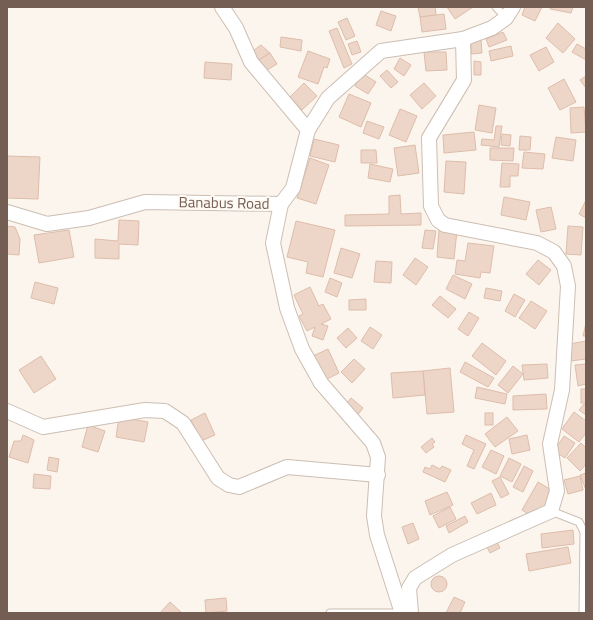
<svg xmlns="http://www.w3.org/2000/svg" width="593" height="620" viewBox="0 0 593 620" font-family="'Titillium Web',sans-serif">
	<style>
		.building { fill: #edd6c8; stroke: #debdaa }
		.lines { fill: none; stroke-linecap: round; stroke-linejoin: round }
		.lane-casing { stroke: #ccbeb3; stroke-width: 9 }
		.street-casing { stroke: #ccbeb3; stroke-width: 16 }
		.lane { stroke: #fff; stroke-width: 7 }
		.street { stroke: #fff; stroke-width: 14 }
		.labels { text-anchor: middle; stroke-width: 4; stroke-linejoin: round; paint-order: stroke }
		.street-label { font-size: 15px; fill: #745d52; stroke: #fef9f3 }
	</style>
	<rect width="100%" height="100%" fill="#fbf5ed"/>
	<g class="building">
		<polygon points="418,7 435,7 436,15 420,17"/>
		<polygon points="447,7 473,7 455,19"/>
		<polygon points="525,7 542,7 535,21 522,15"/>
		<polygon points="551,7 573,7 571,13 550,9"/>
		<polygon points="381,11 396,16 391,31 376,25"/>
		<polygon points="444,14 446,29 422,32 420,17"/>
		<polygon points="347,18 355,36 346,40 338,22"/>
		<polygon points="558,23 575,39 563,53 546,38"/>
		<polygon points="337,28 352,64 344,68 329,31"/>
		<polygon points="503,32 507,40 489,47 486,39"/>
		<polygon points="281,37 302,40 301,51 280,47"/>
		<polygon points="481,40 482,53 471,54 471,41"/>
		<polygon points="357,41 361,52 352,55 348,44"/>
		<polygon points="577,44 586,49 586,60 572,52"/>
		<polygon points="261,45 270,53 257,61 250,53"/>
		<polygon points="511,46 513,56 491,61 489,51"/>
		<polygon points="546,47 554,62 539,71 530,55"/>
		<polygon points="308,51 330,59 327,68 324,67 318,84 298,77"/>
		<polygon points="424,52 446,52 447,70 426,71"/>
		<polygon points="270,53 277,64 264,72 257,61"/>
		<polygon points="400,58 411,65 404,76 394,69"/>
		<polygon points="474,61 481,62 481,75 474,75"/>
		<polygon points="205,62 232,64 231,80 204,78"/>
		<polygon points="387,70 398,82 391,88 380,76"/>
		<polygon points="362,73 376,82 368,94 355,86"/>
		<polygon points="586,76 586,88 580,80"/>
		<polygon points="564,79 576,102 560,110 548,88"/>
		<polygon points="304,83 317,96 302,110 290,97"/>
		<polygon points="424,83 436,96 422,109 410,95"/>
		<polygon points="349,94 371,103 361,127 339,117"/>
		<polygon points="479,105 496,108 492,133 475,130"/>
		<polygon points="584,107 586,132 571,133 570,108"/>
		<polygon points="400,109 417,116 406,142 389,135"/>
		<polygon points="367,121 384,127 379,139 363,133"/>
		<polygon points="496,126 502,126 499,147 481,145 482,139 494,140"/>
		<polygon points="474,132 476,150 444,153 443,135"/>
		<polygon points="502,134 511,135 510,146 501,145"/>
		<polygon points="520,136 531,137 530,150 519,150"/>
		<polygon points="556,137 576,140 573,161 552,158"/>
		<polygon points="314,139 339,145 335,162 310,156"/>
		<polygon points="415,145 419,173 398,176 394,148"/>
		<polygon points="490,148 514,148 513,161 490,160"/>
		<polygon points="361,150 376,150 377,163 361,163"/>
		<polygon points="524,152 545,154 543,169 522,168"/>
		<polygon points="7,156 40,157 38,199 7,198"/>
		<polygon points="310,158 329,165 316,204 297,198"/>
		<polygon points="446,161 466,162 464,194 444,192"/>
		<polygon points="502,163 519,164 518,176 510,176 510,187 500,187"/>
		<polygon points="370,164 393,169 390,182 368,178"/>
		<polygon points="400,195 401,214 421,213 421,225 345,226 345,215 389,214 389,196"/>
		<polygon points="504,197 530,202 526,220 501,215"/>
		<polygon points="586,200 586,218 579,214"/>
		<polygon points="551,207 556,229 541,232 536,210"/>
		<polygon points="119,220 139,221 138,245 119,244 119,259 95,258 95,239 118,241"/>
		<polygon points="296,221 335,230 323,277 306,273 308,262 287,257"/>
		<polygon points="7,226 15,227 20,239 19,255 7,254"/>
		<polygon points="568,226 583,227 581,255 566,254"/>
		<polygon points="439,229 457,231 454,259 437,257"/>
		<polygon points="69,230 74,257 39,263 34,235"/>
		<polygon points="425,230 436,231 433,249 422,248"/>
		<polygon points="468,243 494,246 490,273 481,272 480,278 455,274 457,260 465,261"/>
		<polygon points="341,248 360,254 352,278 334,273"/>
		<polygon points="415,258 428,267 416,285 403,275"/>
		<polygon points="538,260 551,270 539,285 526,274"/>
		<polygon points="376,261 392,262 391,283 374,282"/>
		<polygon points="453,275 472,284 465,299 446,289"/>
		<polygon points="330,278 342,283 337,297 325,292"/>
		<polygon points="35,282 58,288 54,304 31,298"/>
		<polygon points="310,287 319,306 323,304 331,319 321,324 328,326 323,340 312,336 315,327 307,331 299,316 303,314 294,295"/>
		<polygon points="486,288 502,291 500,301 484,298"/>
		<polygon points="514,294 525,300 515,317 505,311"/>
		<polygon points="440,296 456,309 448,318 432,305"/>
		<polygon points="366,299 366,310 349,310 349,300"/>
		<polygon points="531,301 547,311 535,329 519,318"/>
		<polygon points="469,312 479,318 468,336 458,329"/>
		<polygon points="586,323 586,336 583,336"/>
		<polygon points="370,327 382,335 373,349 361,341"/>
		<polygon points="348,328 357,338 346,348 337,338"/>
		<polygon points="586,341 586,359 571,361 569,344"/>
		<polygon points="482,343 506,361 496,375 472,356"/>
		<polygon points="328,349 339,373 325,380 313,356"/>
		<polygon points="41,356 56,379 34,393 19,370"/>
		<polygon points="354,359 365,369 352,383 341,372"/>
		<polygon points="465,362 494,378 488,387 460,372"/>
		<polygon points="547,364 548,378 524,380 522,365"/>
		<polygon points="586,364 586,384 578,386 575,365"/>
		<polygon points="513,366 523,374 508,393 498,385"/>
		<polygon points="450,368 454,412 427,414 423,371"/>
		<polygon points="423,371 425,395 393,398 391,373"/>
		<polygon points="477,387 507,394 505,404 475,398"/>
		<rect x="581" y="389" width="5" height="14"/>
		<polygon points="546,394 547,409 513,410 513,396"/>
		<polygon points="351,398 363,408 356,417 344,407"/>
		<polygon points="584,404 586,405 586,415 579,410"/>
		<polygon points="574,412 586,421 586,433 579,442 562,429"/>
		<polygon points="205,413 215,435 201,441 191,420"/>
		<rect x="485" y="413" width="8" height="12"/>
		<polygon points="119,417 148,422 144,442 116,437"/>
		<polygon points="507,417 518,431 495,447 485,434"/>
		<polygon points="88,425 105,431 98,452 82,447"/>
		<polygon points="23,435 34,440 28,463 9,457 14,441 21,441"/>
		<polygon points="466,435 486,444 474,469 467,466 474,450 462,444"/>
		<polygon points="527,435 530,450 512,454 509,439"/>
		<polygon points="564,436 575,443 565,458 554,451"/>
		<polygon points="432,438 435,442 432,444 434,447 426,453 421,447"/>
		<polygon points="581,443 586,448 586,464 580,471 567,458"/>
		<polygon points="491,450 504,456 496,474 482,467"/>
		<polygon points="49,457 59,459 57,472 47,470"/>
		<polygon points="509,458 521,464 512,482 500,476"/>
		<polygon points="432,465 440,469 442,466 451,470 445,482 423,472 425,467 430,469"/>
		<polygon points="524,466 533,471 523,492 513,487"/>
		<polygon points="586,473 586,490 580,475"/>
		<polygon points="34,474 51,476 50,489 33,488"/>
		<polygon points="580,476 583,490 568,494 564,480"/>
		<polygon points="500,477 509,494 501,498 492,481"/>
		<polygon points="538,482 553,491 545,509 530,515 522,510"/>
		<polygon points="447,492 453,505 430,515 425,501"/>
		<polygon points="491,493 496,505 477,514 471,503"/>
		<polygon points="450,507 456,519 439,528 433,516"/>
		<polygon points="465,516 468,522 449,533 446,526"/>
		<polygon points="413,523 419,539 408,544 402,527"/>
		<polygon points="573,530 574,544 542,548 541,534"/>
		<polygon points="497,542 500,548 490,553 487,547"/>
		<polygon points="568,547 571,563 529,571 526,554"/>
		<circle cx="439" cy="584" r="8"/>
		<polygon points="454,597 465,602 460,613 446,613"/>
		<polygon points="226,598 227,611 206,613 205,600"/>
		<polygon points="170,602 182,613 160,613"/>
	</g>
	<g class="lines">
		<defs>
			<g id="lane">
				<polyline points="496,7 506,18"/>
				<polyline points="551,511 579,522 584,532 583,613"/>
				<polyline points="330,613 402,613"/>
			</g>
			<g id="street">
				<polyline points="222,7 236,28 251,62 308,130"/>
				<polyline points="281,204 273,243 287,308 302,349 321,383 373,443 378,457 374,516 377,535 402,613"/>
				<polyline points="7,212 47,224 89,218 145,202 281,204 293,188 308,130 328,98 381,51 463,39 492,28 506,18 513,7"/>
				<polyline points="7,411 43,427 145,410 165,411 183,423 218,478 229,485 239,487 287,467 378,475"/>
				<polyline points="411,613 409,588 415,578 452,555 551,511 557,491 550,444 562,390 568,286 564,266 554,252 537,243 445,225 438,220 431,206 429,138 464,80 463,39"/>
			</g>
		</defs>
		<use href="#lane" class="lane-casing"/>
		<use href="#street" class="street-casing"/>
		<use href="#lane" class="lane"/>
		<use href="#street" class="street"/>
	</g>
	<g class="labels">
		<g class="street-label">
			<text transform="translate(224 203) rotate(1)" y="5">Banabus Road</text>
		</g>
	</g>
	<rect width="593" height="620" fill="none" stroke="#745d52" stroke-width="16"/>
</svg>
